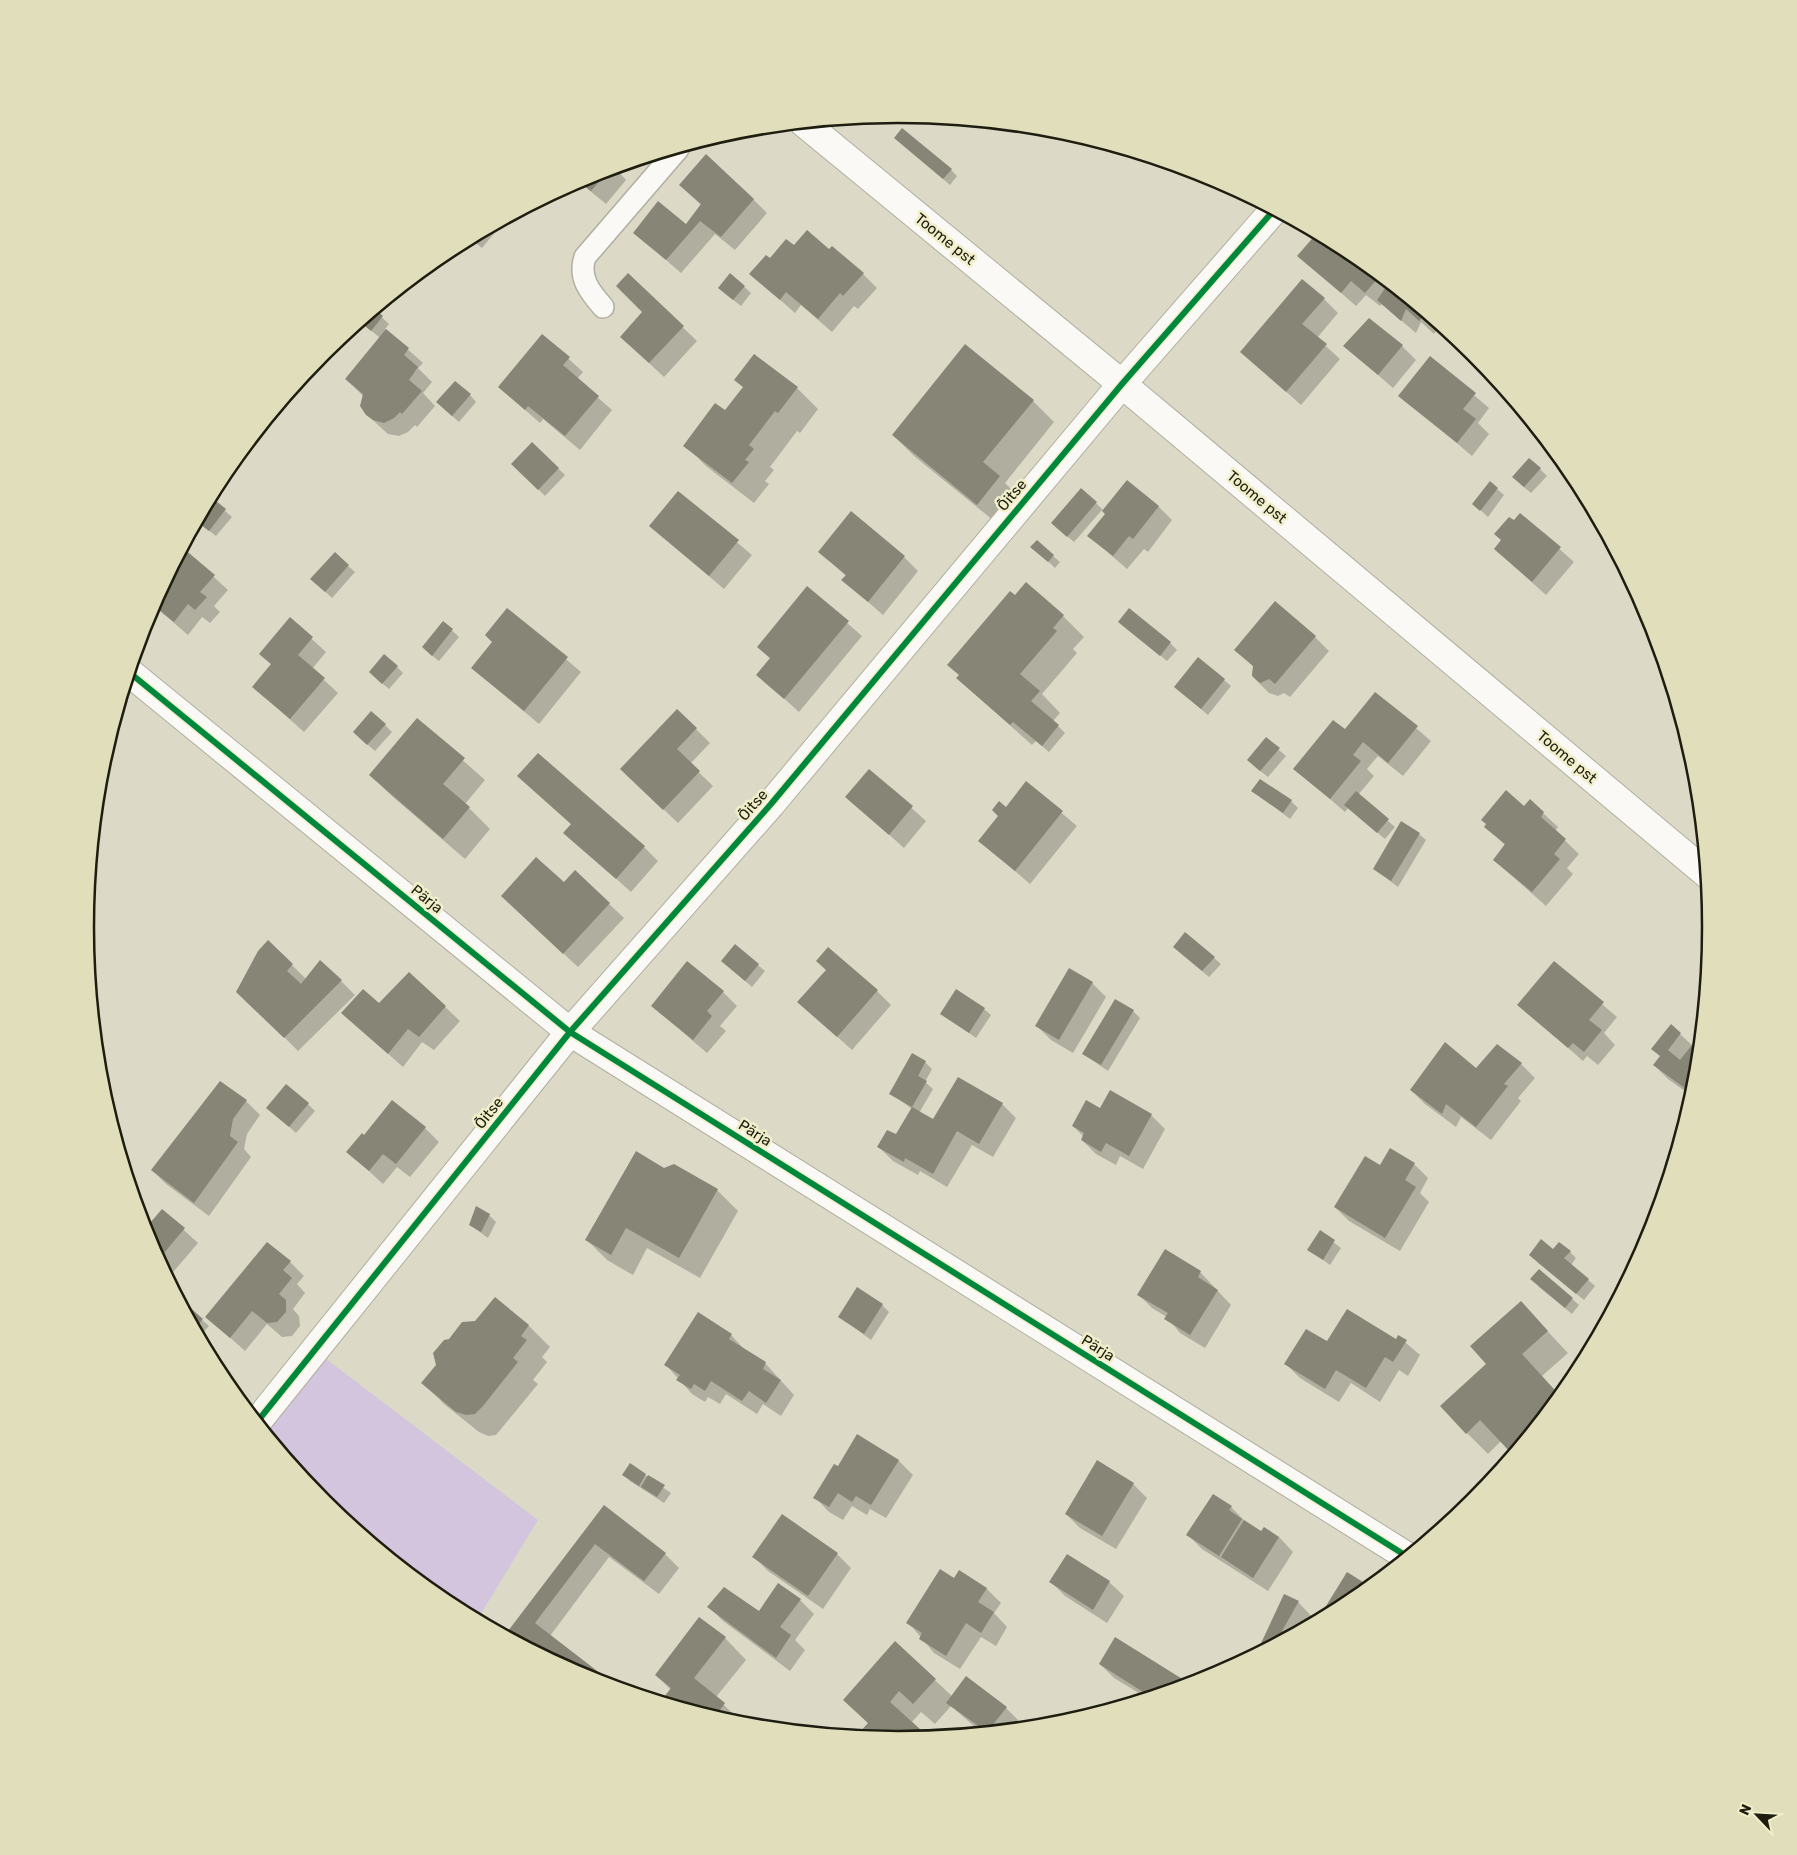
<svg xmlns="http://www.w3.org/2000/svg" width="1797" height="1855" viewBox="0 0 1797 1855" font-family="Rubik,sans-serif">
	<style>
		.green { fill: #d3c5de }
		.shadow { fill: #0003 }
		.building { fill: #878576 }
		.lines { fill: none; stroke-linecap: round; stroke-linejoin: round }
		.service-casing { stroke: #b0afa0; stroke-width: 24 }
		.minor-casing { stroke: #b0afa0; stroke-width: 30 }
		.service { stroke: #faf9f6; stroke-width: 21 }
		.minor { stroke: #faf9f6; stroke-width: 28 }
		.cycleway-casing { stroke: #f1efca; stroke-width: 9 }
		.cycleway { stroke: #00873e; stroke-width: 6 }
		.labels { text-anchor: middle; stroke-width: 5; stroke-linejoin: round; paint-order: stroke }
		.street-label { font-size: 15px; fill: #1e1d0f; stroke: #f1efca }
		.rim { fill: none; stroke: #1e1d0f; stroke-width: 2.5 }
	</style>
	<rect width="100%" height="100%" fill="#dcdac6"/>
	<polygon class="green" points="321,1355 538,1520 477,1620 446,1604 323,1503 264,1430"/>
	<g class="shadow">
		<polygon points="903,145 951,170 957,176 950,185"/>
		<polygon points="619,166 616,169 626,180 606,204 578,181"/>
		<polygon points="680,185 753,199 767,213 735,250 715,234 681,273 635,233 686,225 701,205"/>
		<polygon points="506,219 482,248 471,239 472,237"/>
		<polygon points="794,247 829,251 863,274 877,288 858,309 854,306 832,332 801,305 795,313 751,274 770,260"/>
		<polygon points="1351,251 1396,288 1392,292 1397,294 1399,291 1441,325 1434,334 1421,322 1416,333 1382,304 1380,306 1366,295 1356,306 1299,256"/>
		<polygon points="628,275 697,341 664,377 636,351 644,312"/>
		<polygon points="731,275 751,293 741,306 727,295"/>
		<polygon points="1324,299 1338,313 1317,338 1340,359 1301,405 1242,352"/>
		<polygon points="374,310 389,324 385,329 423,363 418,368 432,382 423,393 435,406 417,427 415,425 408,432 399,436 388,434 366,414 363,396 346,379 380,338 361,322"/>
		<polygon points="542,335 583,372 577,379 612,410 580,450 543,419 540,423 499,387"/>
		<polygon points="1345,346 1402,346 1416,360 1393,388"/>
		<polygon points="1430,358 1489,408 1478,423 1489,434 1472,456 1400,395"/>
		<polygon points="736,380 797,388 818,409 800,433 797,431 770,467 774,470 765,481 769,484 754,503 706,466 685,445 725,412 744,388"/>
		<polygon points="470,395 476,402 459,422 444,409"/>
		<polygon points="1033,401 1054,422 1005,483 1020,498 999,525 914,456 893,435"/>
		<polygon points="532,444 565,475 545,496 513,464"/>
		<polygon points="1540,469 1547,476 1531,493 1520,484"/>
		<polygon points="1490,483 1504,495 1488,517 1474,504"/>
		<polygon points="678,493 752,555 724,589 650,526"/>
		<polygon points="210,498 232,517 216,536 198,522"/>
		<polygon points="1096,503 1104,511 1158,506 1172,520 1148,552 1144,549 1127,569 1089,536 1106,514 1102,510 1074,542 1059,529"/>
		<polygon points="1520,514 1574,562 1546,595 1495,549"/>
		<polygon points="183,549 228,590 214,606 220,612 210,623 202,617 188,635 153,605"/>
		<polygon points="820,552 904,557 918,571 883,615 843,580 846,576"/>
		<polygon points="1039,553 1053,556 1060,562 1055,568"/>
		<polygon points="348,566 355,572 332,598 319,586"/>
		<polygon points="807,588 862,636 799,712 758,675 771,659 759,647"/>
		<polygon points="1015,596 1063,616 1084,637 1073,649 1077,653 1042,694 1060,713 1053,721 1065,733 1049,752 1036,741 1032,745 957,678"/>
		<polygon points="507,609 581,672 539,724 472,668 494,642"/>
		<polygon points="290,619 326,652 312,669 338,693 304,732 254,687 272,665 260,654"/>
		<polygon points="444,623 459,637 439,661 430,654"/>
		<polygon points="1127,628 1170,643 1177,650 1167,661"/>
		<polygon points="1315,637 1329,651 1290,697 1284,693 1278,696 1269,693 1254,678 1252,673 1254,667 1236,650"/>
		<polygon points="397,667 403,673 389,689 377,679"/>
		<polygon points="1224,680 1231,686 1208,715 1182,693"/>
		<polygon points="1375,693 1431,741 1403,776 1378,756 1367,769 1374,776 1358,795 1395,827 1385,839 1348,808 1345,812 1295,769 1345,730"/>
		<polygon points="417,720 485,780 465,804 490,829 465,859 392,796 370,775"/>
		<polygon points="385,725 392,732 375,751 361,739"/>
		<polygon points="696,729 710,743 690,764 713,786 678,823 636,783"/>
		<polygon points="1266,739 1286,756 1268,777 1255,767"/>
		<polygon points="869,770 926,821 904,848 847,797"/>
		<polygon points="518,776 644,847 658,861 631,892 565,833 572,825"/>
		<polygon points="1026,783 1077,826 1030,884 980,841"/>
		<polygon points="1253,791 1291,801 1298,808 1290,819"/>
		<polygon points="1530,801 1558,827 1555,831 1579,854 1567,868 1573,874 1546,906 1494,860 1506,846 1486,827 1524,807"/>
		<polygon points="1419,834 1426,840 1398,887 1374,869"/>
		<polygon points="575,872 624,918 578,967 517,910 564,884"/>
		<polygon points="1182,954 1214,958 1221,964 1209,977"/>
		<polygon points="722,961 758,965 765,971 752,987"/>
		<polygon points="1554,963 1617,1017 1604,1033 1615,1045 1598,1065 1587,1056 1583,1061 1519,1005"/>
		<polygon points="292,965 306,979 341,981 355,995 298,1051 238,991"/>
		<polygon points="409,973 460,1021 434,1050 422,1042 403,1067 342,1013 379,1005"/>
		<polygon points="1092,983 1106,997 1073,1053 1051,1040 1037,1026"/>
		<polygon points="877,991 891,1005 852,1050 799,1002"/>
		<polygon points="723,992 737,1006 720,1026 726,1031 707,1053 652,1006"/>
		<polygon points="984,1009 991,1015 976,1038 941,1013"/>
		<polygon points="1133,1011 1140,1018 1108,1071 1083,1054"/>
		<polygon points="1671,1026 1693,1046 1696,1042 1700,1046 1693,1097 1668,1079 1654,1065 1661,1057"/>
		<polygon points="925,1062 932,1069 925,1082 933,1089 919,1113 934,1121 1002,1104 1016,1118 993,1157 972,1145 947,1187 920,1171 918,1175 893,1161 879,1147 896,1136 912,1109 890,1093"/>
		<polygon points="1521,1064 1535,1078 1518,1098 1521,1101 1491,1140 1461,1117 1456,1127 1425,1104 1411,1090 1476,1069"/>
		<polygon points="246,1101 260,1115 247,1134 244,1149 251,1157 209,1216 166,1184 152,1170"/>
		<polygon points="308,1104 315,1111 296,1133 273,1112"/>
		<polygon points="1100,1110 1151,1115 1165,1129 1143,1169 1120,1156 1116,1165 1096,1154 1082,1140 1084,1137 1073,1126"/>
		<polygon points="425,1128 439,1142 410,1177 397,1167 383,1184 348,1152 364,1137"/>
		<polygon points="1414,1164 1428,1178 1420,1193 1429,1202 1400,1251 1349,1221 1335,1207 1380,1167"/>
		<polygon points="664,1169 717,1190 738,1211 700,1278 647,1248 633,1275 607,1260 586,1239"/>
		<polygon points="163,1211 198,1243 168,1278 145,1232"/>
		<polygon points="489,1215 496,1222 488,1238 470,1225"/>
		<polygon points="1320,1232 1341,1248 1330,1265 1309,1250"/>
		<polygon points="1165,1251 1200,1272 1231,1305 1205,1348 1180,1333 1167,1317 1152,1308 1138,1294"/>
		<polygon points="1553,1251 1570,1252 1576,1258 1571,1265 1595,1286 1584,1300 1537,1262"/>
		<polygon points="290,1262 304,1276 297,1284 305,1293 293,1309 299,1316 300,1326 292,1336 282,1337 267,1324 245,1351 207,1317"/>
		<polygon points="1539,1270 1579,1305 1572,1314 1538,1286"/>
		<polygon points="495,1299 529,1326 550,1347 542,1357 547,1362 533,1380 538,1384 496,1435 488,1436 479,1432 444,1404 423,1383 437,1365 450,1340 475,1322"/>
		<polygon points="180,1301 209,1326 200,1336 198,1335"/>
		<polygon points="1521,1303 1568,1353 1542,1376 1561,1397 1513,1454 1501,1441 1488,1454 1467,1433 1488,1364"/>
		<polygon points="882,1305 889,1312 871,1340 840,1317"/>
		<polygon points="731,1335 745,1350 765,1363 794,1395 781,1416 763,1404 757,1414 726,1394 720,1404 708,1397 705,1402 692,1394 666,1365"/>
		<polygon points="1399,1337 1420,1355 1408,1376 1399,1370 1380,1402 1351,1383 1339,1402 1300,1378 1286,1364 1327,1343 1396,1341"/>
		<polygon points="857,1436 899,1461 913,1475 886,1518 870,1509 867,1515 852,1506 843,1520 829,1512 815,1497 838,1468"/>
		<polygon points="624,1475 645,1475 671,1493 664,1503 630,1481"/>
		<polygon points="1133,1484 1147,1498 1116,1549 1080,1528 1066,1514"/>
		<polygon points="604,1507 665,1554 679,1568 659,1594 609,1557 550,1636 613,1687 587,1679 506,1636"/>
		<polygon points="1231,1507 1245,1521 1262,1533 1264,1528 1279,1537 1293,1552 1268,1591 1202,1549 1188,1535"/>
		<polygon points="837,1554 851,1568 823,1609 768,1571 754,1557"/>
		<polygon points="1067,1556 1109,1582 1124,1596 1107,1623 1065,1596 1051,1582"/>
		<polygon points="959,1572 987,1589 1001,1603 994,1613 1007,1627 996,1646 981,1637 960,1669 934,1653 908,1622 954,1580"/>
		<polygon points="1285,1596 1298,1602 1317,1622 1258,1653"/>
		<polygon points="800,1600 814,1614 795,1640 805,1650 790,1671 723,1621 709,1607 759,1613"/>
		<polygon points="725,1638 746,1660 716,1697 745,1726 662,1702 671,1690 656,1675"/>
		<polygon points="895,1643 952,1696 1006,1708 1020,1722 1014,1730 982,1733 951,1706 935,1724 921,1712 911,1723 929,1738 898,1741 862,1737 859,1735 869,1724 845,1700"/>
		<polygon points="1100,1664 1190,1685 1147,1698 1114,1678"/>
	</g>
	<g class="building">
		<polygon points="902,128 952,169 943,179 894,138"/>
		<polygon points="706,154 754,199 721,237 700,221 666,260 633,233 658,201 686,224 701,204 679,185"/>
		<polygon points="610,169 591,191 578,181 587,176"/>
		<polygon points="807,230 829,249 832,246 864,273 843,296 840,293 818,319 786,292 780,300 749,274 766,255 770,258 786,239 794,245"/>
		<polygon points="1317,233 1351,251 1380,276 1365,293 1351,281 1341,293 1297,256"/>
		<polygon points="628,273 684,326 649,363 620,337 642,312 616,286"/>
		<polygon points="730,273 745,286 733,300 718,288"/>
		<polygon points="1302,279 1325,298 1302,324 1327,344 1286,392 1240,352"/>
		<polygon points="1386,287 1396,292 1398,290 1426,313 1419,321 1406,309 1401,321 1377,300"/>
		<polygon points="375,309 383,316 371,331 360,322"/>
		<polygon points="1369,318 1403,345 1378,375 1343,346"/>
		<polygon points="386,329 409,348 404,355 418,367 409,380 422,391 402,414 400,412 394,418 384,423 373,420 366,415 360,406 363,394 345,379"/>
		<polygon points="542,334 570,357 563,365 599,396 565,436 528,406 525,410 498,387"/>
		<polygon points="965,344 1034,400 983,462 1000,476 977,505 892,435"/>
		<polygon points="754,354 798,387 778,413 775,411 749,445 754,449 745,460 749,462 732,483 683,446 715,403 725,410 743,387 734,380"/>
		<polygon points="1430,356 1476,393 1463,409 1476,419 1457,443 1398,396"/>
		<polygon points="455,381 471,394 452,416 436,402"/>
		<polygon points="532,442 559,468 538,490 511,464"/>
		<polygon points="1529,458 1541,468 1524,487 1512,477"/>
		<polygon points="1127,480 1159,506 1133,539 1129,536 1113,556 1087,536 1105,514 1102,511"/>
		<polygon points="1490,481 1498,488 1480,511 1472,504"/>
		<polygon points="1081,488 1097,502 1067,537 1051,523"/>
		<polygon points="678,491 739,540 709,576 649,526"/>
		<polygon points="211,497 226,509 209,531 197,522"/>
		<polygon points="851,511 905,556 868,602 841,580 846,575 818,552"/>
		<polygon points="1520,513 1561,547 1532,582 1494,549 1501,540 1494,534 1509,517 1514,520"/>
		<polygon points="1037,540 1054,555 1048,562 1030,547"/>
		<polygon points="183,548 215,575 200,592 207,597 195,610 188,604 174,622 153,605"/>
		<polygon points="335,552 349,565 325,592 310,579"/>
		<polygon points="1026,582 1064,615 1053,628 1057,631 1020,674 1040,691 1031,701 1059,725 1042,746 1013,722 1010,725 956,678 959,675 947,665 1010,591 1015,595"/>
		<polygon points="807,586 849,621 784,699 756,675 770,658 757,647"/>
		<polygon points="1275,601 1316,636 1275,684 1269,679 1260,683 1252,676 1253,666 1234,650"/>
		<polygon points="507,608 568,657 524,711 471,668 492,642 485,635"/>
		<polygon points="1129,608 1171,642 1160,656 1118,622"/>
		<polygon points="290,617 313,637 298,655 325,678 290,719 252,687 271,664 259,654"/>
		<polygon points="443,621 453,629 432,656 422,647"/>
		<polygon points="384,654 398,666 382,684 369,672"/>
		<polygon points="1198,657 1225,679 1201,709 1174,687"/>
		<polygon points="1375,692 1418,726 1388,763 1363,742 1353,755 1361,761 1330,799 1293,769 1333,720 1345,729"/>
		<polygon points="677,709 697,728 677,749 700,771 663,810 620,769"/>
		<polygon points="371,711 386,724 367,745 353,732"/>
		<polygon points="417,718 465,758 443,784 470,807 443,839 369,775"/>
		<polygon points="1266,737 1280,748 1260,771 1247,760"/>
		<polygon points="538,753 645,846 616,879 563,833 571,824 517,776"/>
		<polygon points="869,769 913,806 889,835 845,797"/>
		<polygon points="1260,779 1292,800 1283,813 1251,791"/>
		<polygon points="1026,781 1063,811 1015,871 978,841 998,816 992,810 999,801 1006,807"/>
		<polygon points="1506,790 1524,806 1530,799 1544,812 1541,817 1566,839 1554,854 1560,859 1532,892 1493,860 1505,844 1484,827 1486,824 1481,820"/>
		<polygon points="1356,791 1389,819 1377,833 1344,805"/>
		<polygon points="1401,821 1420,833 1391,881 1373,869"/>
		<polygon points="536,857 564,882 575,870 610,903 563,954 501,896"/>
		<polygon points="1185,932 1215,957 1202,971 1173,947"/>
		<polygon points="268,940 293,964 287,971 301,984 320,960 342,980 284,1038 236,992 258,951"/>
		<polygon points="735,944 759,964 745,981 721,961"/>
		<polygon points="828,947 878,990 837,1037 797,1002 826,970 816,961"/>
		<polygon points="687,961 724,991 707,1011 712,1016 693,1040 651,1006"/>
		<polygon points="1554,961 1604,1002 1589,1020 1602,1030 1584,1052 1573,1043 1568,1048 1517,1005"/>
		<polygon points="1069,968 1093,982 1059,1040 1035,1026"/>
		<polygon points="409,972 446,1006 419,1037 408,1029 388,1054 341,1013 363,989 379,1003"/>
		<polygon points="956,989 985,1008 969,1033 940,1014"/>
		<polygon points="1115,999 1134,1010 1101,1065 1082,1054"/>
		<polygon points="1671,1024 1681,1033 1668,1050 1680,1060 1696,1040 1700,1044 1697,1075 1686,1089 1653,1065 1660,1056 1651,1049"/>
		<polygon points="1445,1042 1476,1068 1497,1044 1522,1063 1504,1084 1508,1086 1476,1127 1446,1104 1442,1114 1410,1090"/>
		<polygon points="912,1053 926,1061 918,1076 927,1081 912,1107 889,1094"/>
		<polygon points="958,1077 1003,1103 979,1144 957,1131 933,1174 905,1158 904,1162 877,1147 887,1130 896,1134 912,1107 933,1119"/>
		<polygon points="220,1081 247,1100 233,1119 230,1136 238,1142 194,1203 151,1170"/>
		<polygon points="286,1084 309,1103 289,1127 266,1108"/>
		<polygon points="1110,1090 1152,1114 1129,1156 1106,1143 1101,1152 1081,1140 1084,1133 1072,1126 1086,1100 1100,1108"/>
		<polygon points="392,1100 426,1127 396,1164 383,1154 369,1171 346,1152 362,1133 364,1135"/>
		<polygon points="1390,1148 1415,1163 1405,1180 1416,1187 1385,1238 1334,1207 1365,1156 1380,1165"/>
		<polygon points="636,1151 664,1168 674,1164 718,1189 679,1258 626,1228 611,1255 585,1240"/>
		<polygon points="476,1206 490,1214 481,1232 469,1225"/>
		<polygon points="162,1209 185,1228 158,1260 144,1230"/>
		<polygon points="1320,1230 1335,1240 1323,1260 1307,1250"/>
		<polygon points="1541,1239 1553,1249 1559,1242 1571,1251 1564,1258 1589,1279 1576,1294 1529,1255"/>
		<polygon points="267,1242 291,1261 283,1270 292,1278 279,1294 286,1300 286,1312 277,1322 267,1323 252,1311 230,1338 205,1317"/>
		<polygon points="1165,1249 1201,1271 1198,1277 1218,1290 1190,1335 1164,1319 1168,1313 1137,1295"/>
		<polygon points="1539,1269 1573,1298 1565,1308 1530,1279"/>
		<polygon points="857,1287 883,1304 864,1334 838,1317"/>
		<polygon points="495,1297 529,1325 521,1336 527,1340 513,1358 518,1362 483,1406 475,1414 466,1415 456,1412 421,1383 436,1365 433,1353 444,1340 449,1339 462,1322 475,1321"/>
		<polygon points="179,1298 203,1319 195,1328"/>
		<polygon points="1521,1301 1548,1331 1522,1354 1561,1397 1512,1454 1480,1420 1466,1434 1440,1406 1486,1364 1470,1346"/>
		<polygon points="1347,1309 1396,1339 1398,1335 1407,1340 1393,1362 1385,1357 1366,1388 1336,1370 1325,1389 1284,1364 1306,1329 1327,1341"/>
		<polygon points="698,1312 732,1334 729,1339 766,1362 763,1369 781,1380 766,1403 749,1391 742,1401 711,1381 705,1391 694,1384 691,1389 676,1380 680,1375 664,1365"/>
		<polygon points="857,1434 899,1460 871,1505 856,1496 852,1502 838,1493 829,1507 813,1498 834,1464 838,1466"/>
		<polygon points="1097,1460 1134,1483 1102,1536 1065,1514"/>
		<polygon points="630,1463 646,1474 639,1486 622,1475"/>
		<polygon points="648,1475 665,1485 657,1497 641,1487"/>
		<polygon points="1213,1494 1232,1506 1229,1510 1242,1519 1219,1556 1186,1535"/>
		<polygon points="604,1505 666,1553 644,1581 595,1544 535,1623 605,1677 600,1683 587,1679 505,1635"/>
		<polygon points="782,1514 838,1553 808,1596 752,1557"/>
		<polygon points="1244,1520 1261,1531 1264,1527 1279,1537 1253,1578 1221,1557"/>
		<polygon points="1067,1554 1110,1581 1093,1610 1049,1582"/>
		<polygon points="940,1569 954,1578 959,1570 987,1588 978,1602 994,1612 981,1633 966,1623 946,1656 919,1639 922,1633 906,1623"/>
		<polygon points="1347,1572 1371,1587 1350,1604 1320,1620 1318,1619"/>
		<polygon points="778,1583 801,1599 780,1627 791,1635 776,1658 707,1607 724,1587 759,1611"/>
		<polygon points="1284,1594 1299,1601 1282,1631 1292,1635 1256,1654"/>
		<polygon points="699,1617 726,1637 694,1678 725,1703 714,1718 661,1701 671,1688 655,1675"/>
		<polygon points="1115,1637 1192,1685 1151,1697 1099,1664"/>
		<polygon points="895,1641 936,1679 913,1704 899,1691 890,1702 930,1738 898,1741 860,1737 857,1735 868,1723 843,1700"/>
		<polygon points="966,1676 1007,1707 987,1732 946,1703"/>
	</g>
	<g class="lines">
		<defs>
			<path id="service" d="M603 307C590 292 578 278 585 257L678 149"/>
			<g id="minor">
				<polyline points="804,123 1122,384 1707,874"/>
				<polyline points="130,673 570,1032 1408,1557"/>
				<polyline points="257,1422 570,1032 771,804 1122,384 1274,210"/>
			</g>
		</defs>
		<use href="#service" class="service-casing"/>
		<use href="#minor" class="minor-casing"/>
		<use href="#service" class="service"/>
		<use href="#minor" class="minor"/>
		<defs>
			<g id="cycleway">
				<polyline points="130,673 570,1032 1408,1557"/>
				<polyline points="257,1422 570,1032 771,804 1122,384 1274,210"/>
			</g>
		</defs>
		<use href="#cycleway" class="cycleway-casing"/>
		<use href="#cycleway" class="cycleway"/>
	</g>
	<g class="labels">
		<g class="street-label">
			<text transform="translate(945 239) rotate(39)" y="5">Toome pst</text>
			<text transform="translate(1012 495) rotate(-50)" y="5">Õitse</text>
			<text transform="translate(1257 497) rotate(40)" y="5">Toome pst</text>
			<text transform="translate(1567 757) rotate(40)" y="5">Toome pst</text>
			<text transform="translate(753 805) rotate(-49)" y="5">Õitse</text>
			<text transform="translate(427 899) rotate(39)" y="5">Pärja</text>
			<text transform="translate(489 1113) rotate(-51)" y="5">Õitse</text>
			<text transform="translate(755 1133) rotate(32)" y="5">Pärja</text>
			<text transform="translate(1098 1348) rotate(32)" y="5">Pärja</text>
		</g>
	</g>
	<path d="M0 0H1797V1855H0ZM94 927a804 804 0 1 1 1608 0a804 804 0 1 1-1608 0Z" fill="#e0debb" fill-rule="evenodd"/>
	<path class="rim" d="M94 927a804 804 0 1 1 1608 0a804 804 0 1 1-1608 0Z"/>
	<g transform="translate(1757 1815) rotate(295)" stroke="#f1efca" stroke-width="4" paint-order="stroke">
	<path d="M0-4L9 19L0 12L-9 19Z" fill="#1e1d0f"/>
	<text y="-8" font-size="14" font-weight="bold" text-anchor="middle" fill="#1e1d0f">N</text>
	</g>
</svg>
